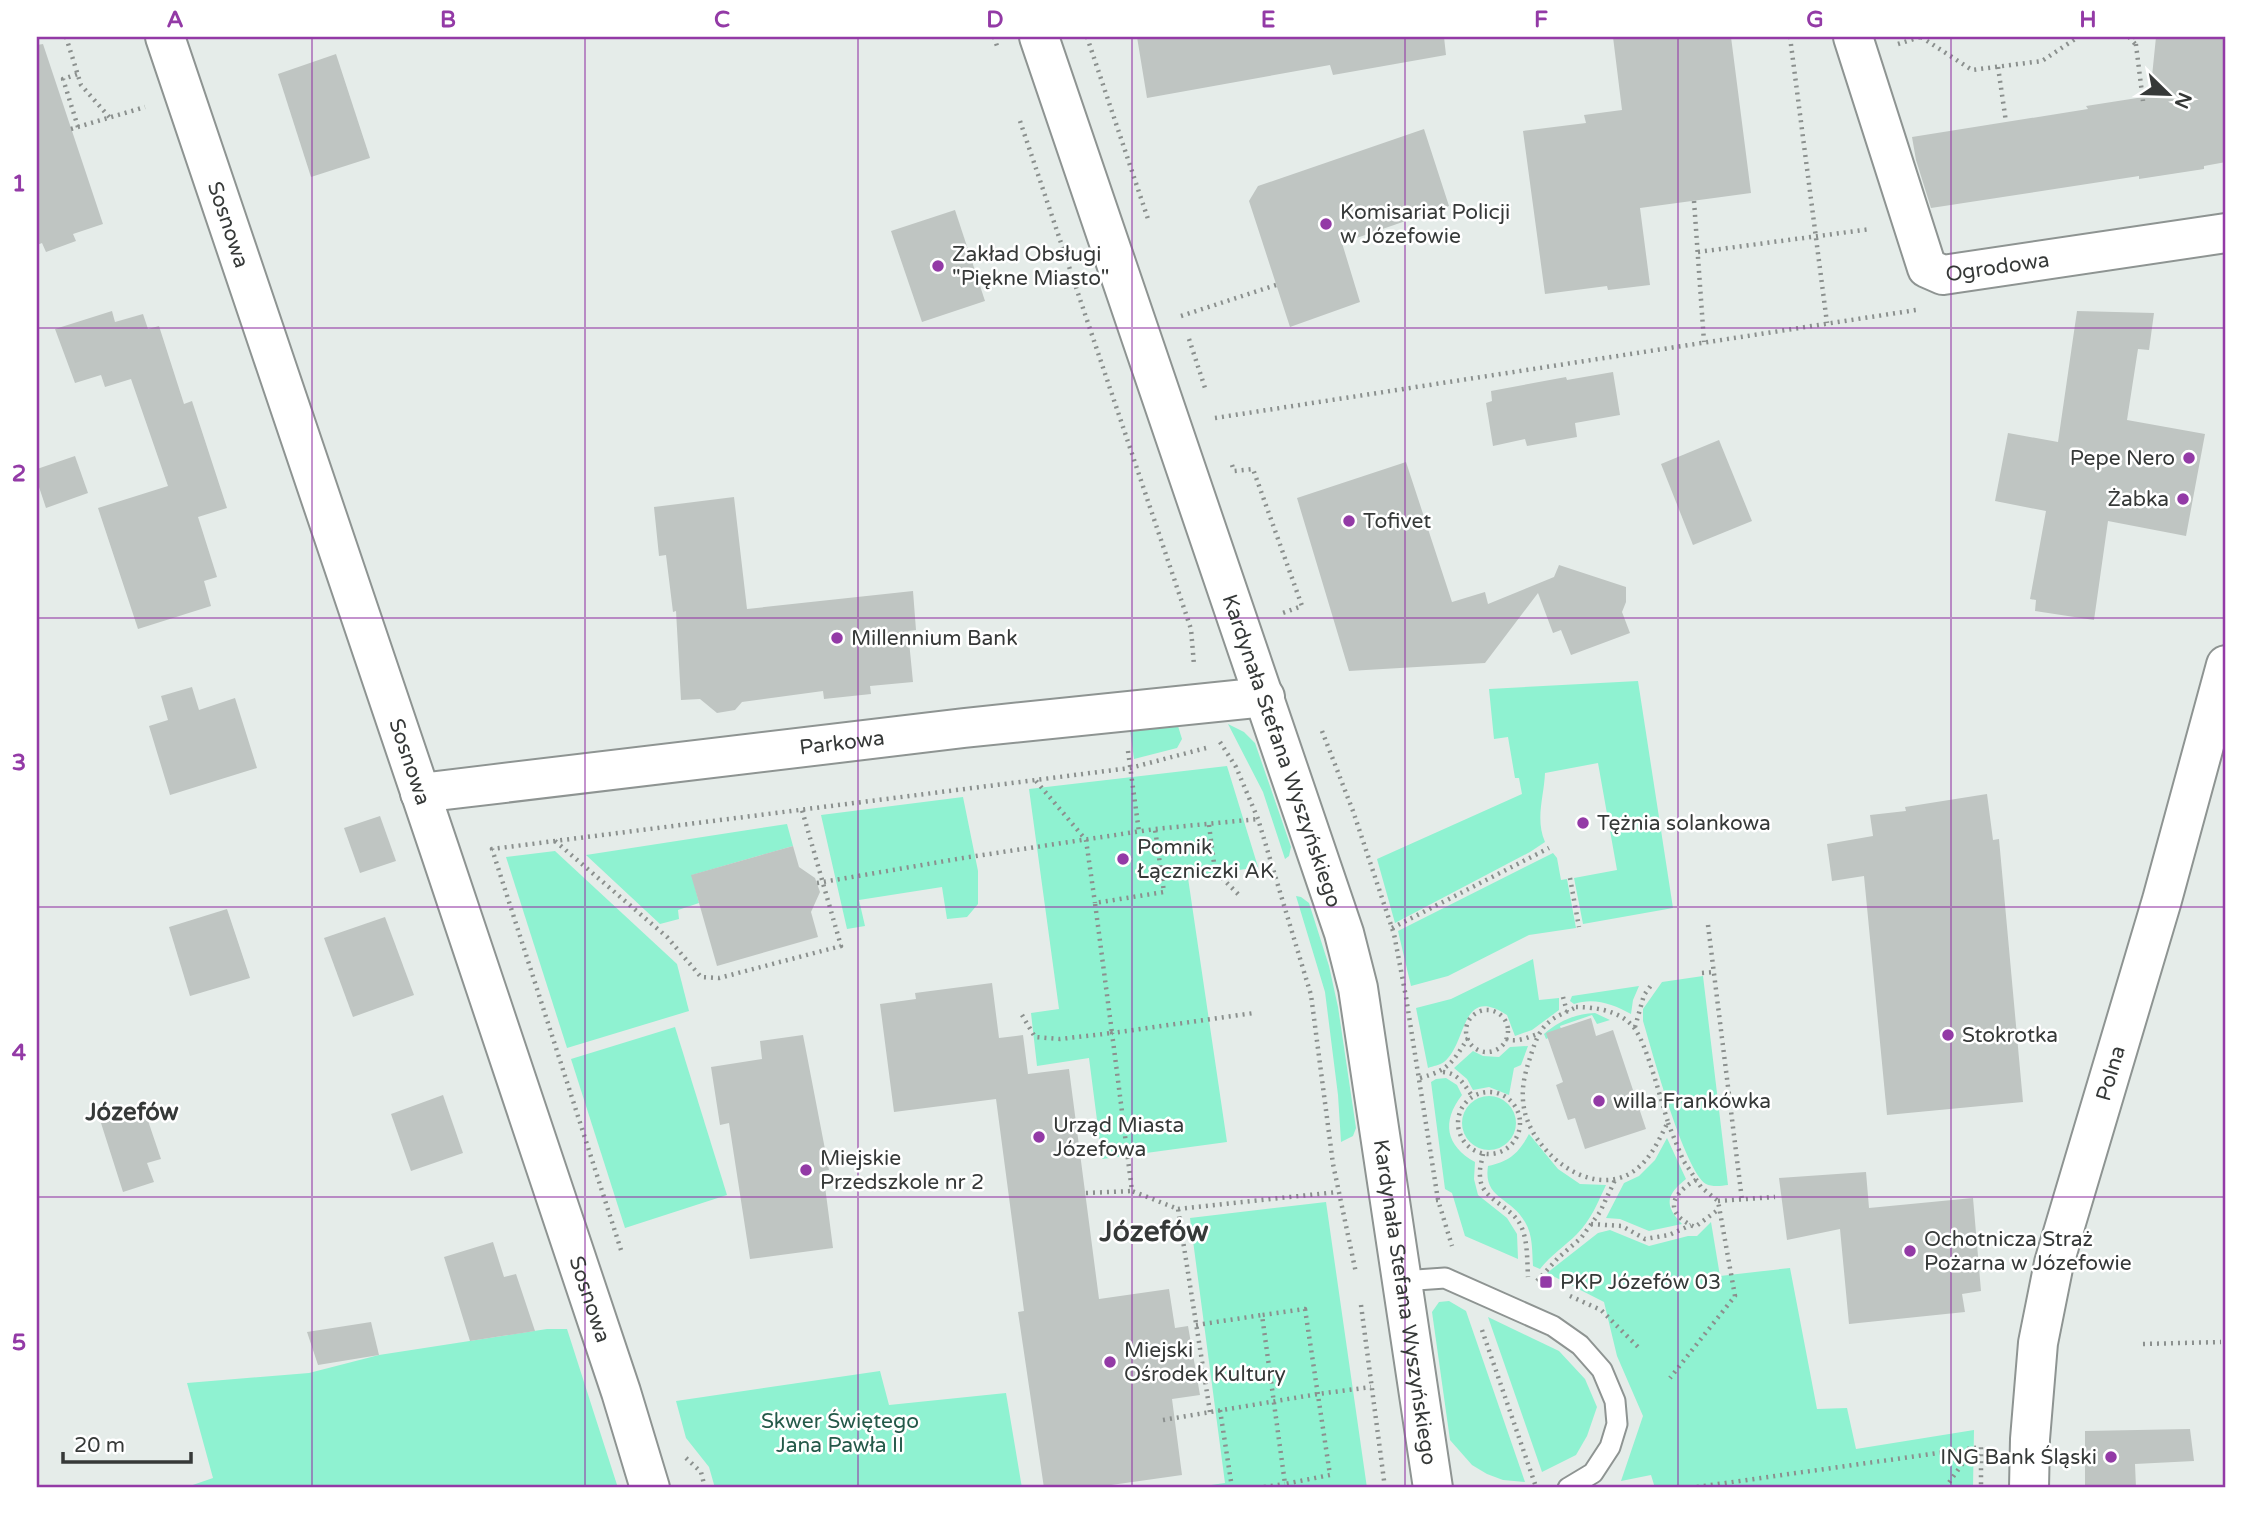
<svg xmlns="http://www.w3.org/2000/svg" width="2263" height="1525" viewBox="0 0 2263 1525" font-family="'Varela Round',sans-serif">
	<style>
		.green { fill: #8ff2d1 }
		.building { fill: #bfc5c2 }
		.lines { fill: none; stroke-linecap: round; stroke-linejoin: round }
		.lane-casing { stroke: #8e9492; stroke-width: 23 }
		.street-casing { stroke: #8e9492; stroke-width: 42 }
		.secondary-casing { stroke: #8e9492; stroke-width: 42 }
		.path { stroke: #8b908e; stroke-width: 4.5; stroke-dasharray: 2 5; stroke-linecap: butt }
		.lane { stroke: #fff; stroke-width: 19 }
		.street { stroke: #fff; stroke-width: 38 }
		.secondary { stroke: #fff; stroke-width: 38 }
		.grid { fill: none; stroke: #933aa6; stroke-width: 2; stroke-opacity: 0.55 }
		.poi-dot { fill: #933aa6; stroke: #fff; stroke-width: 2.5 }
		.labels { text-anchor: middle; stroke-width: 5; stroke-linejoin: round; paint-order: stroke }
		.poi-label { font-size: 21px; fill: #363938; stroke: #fff; text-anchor: start }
		.street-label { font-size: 21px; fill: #363938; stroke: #fff }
		.park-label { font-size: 21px; fill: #245949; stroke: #fff }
		.quarter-label { font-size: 24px; font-weight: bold; fill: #363938; stroke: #fff }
		.district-label { font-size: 28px; font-weight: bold; fill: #363938; stroke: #fff }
		.neatline { fill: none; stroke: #933aa6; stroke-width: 2.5 }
		.grid-label { font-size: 23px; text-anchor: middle; font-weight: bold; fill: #933aa6 }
	</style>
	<rect width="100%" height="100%" fill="#e5ece9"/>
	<g class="green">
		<path d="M1638 681 1673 908 1583 924 1574 878 1617 870 1598 763 1545 773C1544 797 1535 819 1545 842L1530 852 1395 923 1377 859 1522 794 1519 778H1515L1508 737 1494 739 1489 689Z"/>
		<polygon points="1228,724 1244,732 1255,743 1291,847 1289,856 1285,859 1263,792"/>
		<polygon points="1178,726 1182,739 1177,748 1134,759 1130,730"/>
		<polygon points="1227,766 1258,867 1188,878 1227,1142 1102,1159 1089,1058 1037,1066 1031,1013 1059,1009 1029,789"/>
		<polygon points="963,797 978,871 978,904 967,917 947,919 942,887 859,900 865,926 847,929 821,815"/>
		<polygon points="787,824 793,846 692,875 699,903 678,910 679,919 660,924 586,855"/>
		<polygon points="555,851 677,964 689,1011 567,1048 506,857"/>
		<polygon points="1553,853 1557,858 1561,880 1567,879 1576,928 1529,935 1448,976 1411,986 1398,931"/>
		<polygon points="1296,896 1301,897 1309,903 1329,966 1338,1007 1356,1128 1353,1136 1341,1142 1338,1095 1325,992"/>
		<path d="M1533 959 1539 1000 1559 998V1010L1532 1030 1515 1036 1507 1015C1460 984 1468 1043 1444 1062 1440 1065 1433 1066 1428 1068L1416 1008 1451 999Z"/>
		<path d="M1703 976 1728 1185C1721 1186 1712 1187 1706 1184 1684 1170 1652 1051 1643 1021V1009L1662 982Z"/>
		<path d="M1639 986 1633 1000 1631 1014C1613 1004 1594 997 1574 1004L1570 1001 1572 996Z"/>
		<path d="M1595 1013 1610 1020 1597 1024 1592 1015 1560 1026 1562 1032 1546 1039 1544 1034C1559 1021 1575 1014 1595 1013Z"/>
		<polygon points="675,1027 727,1195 625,1228 571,1059"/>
		<polygon points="1528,1046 1521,1065 1514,1068 1509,1095 1489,1087 1473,1090 1467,1079 1454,1068 1473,1051 1483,1056 1499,1057 1510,1047"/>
		<path d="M1446 1078 1457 1085 1462 1095C1441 1122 1446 1146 1475 1162L1474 1179 1478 1195 1507 1218 1517 1234 1518 1259 1465 1236 1452 1193 1445 1189 1431 1082 1436 1079Z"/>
		<circle cx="1489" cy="1123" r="27"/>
		<path d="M1529 1134 1558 1169 1580 1184 1606 1185C1598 1202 1591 1220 1577 1234 1565 1246 1551 1255 1540 1269L1533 1266C1532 1251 1533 1235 1525 1222 1511 1197 1483 1199 1488 1166 1510 1161 1518 1154 1529 1134Z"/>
		<path d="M1667 1138 1686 1179C1666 1195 1664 1205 1682 1224L1649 1231 1620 1219 1606 1218 1624 1183 1639 1176 1655 1160Z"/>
		<polygon points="1326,1202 1367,1488 1190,1488 1225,1483 1190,1218"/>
		<polygon points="1711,1222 1720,1276 1790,1268 1817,1409 1847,1408 1856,1449 1974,1430 1973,1488 1655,1488 1651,1475 1621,1481 1643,1416 1617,1356 1604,1302 1547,1273 1598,1233 1610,1230 1649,1246 1688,1236 1697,1236"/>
		<polygon points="1449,1301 1466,1311 1525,1482 1503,1480 1487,1474 1472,1465 1450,1440 1432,1312 1439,1302"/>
		<polygon points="1488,1317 1559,1351 1585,1379 1597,1407 1587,1436 1576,1455 1542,1472"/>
		<polygon points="547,1329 567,1329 618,1488 184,1488 213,1478 187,1383 309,1373 379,1355"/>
		<polygon points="880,1371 889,1405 1006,1393 1022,1488 715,1488 709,1467 686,1438 676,1401"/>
	</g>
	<g class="building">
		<polygon points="1137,37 1444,37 1446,55 1333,75 1330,65 1147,98"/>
		<polygon points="1613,37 1731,37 1751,193 1640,208 1650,285 1608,290 1607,286 1545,294 1523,131 1586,123 1584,115 1622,110"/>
		<polygon points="2156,37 2226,37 2226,162 2204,166 2204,169 2139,179 2139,176 1931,208 1916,160 1912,137 2088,109 2086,106 2150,96"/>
		<polygon points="43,44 103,224 73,234 76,241 46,252 42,243 37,245 37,45"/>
		<polygon points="336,54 370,158 311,177 278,74"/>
		<polygon points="1424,129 1449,206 1342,243 1360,302 1290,327 1249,201 1258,186"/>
		<polygon points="955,210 985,301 922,322 891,231"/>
		<polygon points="112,311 115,322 143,314 148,329 159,326 184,404 192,401 227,508 198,517 217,577 204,581 211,606 138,629 98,508 168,486 131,379 105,387 101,375 75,383 55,329"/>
		<polygon points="2077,311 2154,313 2149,350 2138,349 2127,420 2205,434 2186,536 2108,521 2094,620 2035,611 2036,600 2030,599 2046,511 1995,501 2008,433 2058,442"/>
		<polygon points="1613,372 1620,415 1575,423 1577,437 1527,446 1525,439 1493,446 1486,403 1492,401 1491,391 1566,377 1567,380"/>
		<polygon points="1719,440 1752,521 1693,545 1661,464"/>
		<polygon points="75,456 88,493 46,508 37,481 37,469"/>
		<polygon points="1406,462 1452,602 1485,592 1488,604 1554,577 1559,565 1626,587 1626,602 1622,612 1630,633 1571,655 1561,630 1553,633 1538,593 1485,663 1349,671 1297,498"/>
		<polygon points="734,497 747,609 913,591 916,630 908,631 913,682 870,686 871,694 824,699 823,691 742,702 735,710 717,713 700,699 681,700 676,611 673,612 666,555 659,556 654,507"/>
		<polygon points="192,687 199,710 235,698 257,768 170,795 149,726 168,720 161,696"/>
		<polygon points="1987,794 1993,840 1999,839 2023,1102 1887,1115 1864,876 1832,881 1827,844 1873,836 1870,815 1906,811 1905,807"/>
		<polygon points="380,816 396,861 360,873 344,828"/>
		<polygon points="793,846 799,867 815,878 820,892 811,912 818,937 717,966 691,875"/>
		<polygon points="227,909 250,978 190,996 169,927"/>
		<polygon points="385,917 414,995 353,1017 324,938"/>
		<polygon points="992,983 999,1038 1023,1035 1028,1074 1069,1069 1099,1299 1169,1289 1175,1328 1188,1326 1200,1395 1172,1399 1182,1475 1090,1488 1044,1488 1018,1312 1024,1311 996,1099 894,1112 880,1004 916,999 915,993"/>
		<polygon points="1591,1018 1596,1036 1613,1030 1646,1129 1585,1149 1575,1118 1568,1120 1556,1085 1563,1082 1546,1033"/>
		<polygon points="803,1035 829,1170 823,1171 833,1248 750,1259 729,1123 720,1125 711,1067 762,1059 760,1041"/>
		<polygon points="443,1095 463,1153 411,1171 391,1114"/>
		<polygon points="144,1109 161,1159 147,1163 154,1182 123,1192 101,1123"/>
		<polygon points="1866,1172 1869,1208 1973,1198 1981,1291 1962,1294 1965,1312 1849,1324 1840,1229 1787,1240 1779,1178"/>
		<polygon points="493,1242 504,1277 516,1274 535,1331 470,1341 444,1257"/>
		<polygon points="371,1322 379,1355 318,1365 307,1332"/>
		<polygon points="2190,1429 2194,1461 2135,1464 2136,1488 2085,1488 2085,1431"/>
	</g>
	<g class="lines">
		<defs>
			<polyline id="lane" points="1402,1281 1445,1278 1553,1326 1580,1345 1602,1370 1615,1401 1617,1424 1610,1447 1593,1473 1568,1488"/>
			<g id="street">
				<path id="s1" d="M165 37 439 848 621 1392 650 1488"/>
				<path id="s2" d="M1853 37 1927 268 1943 275 2226 233"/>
				<path id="s3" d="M420 793 964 728 1265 697"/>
				<path id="s4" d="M2029 1488 2030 1439 2038 1343 2054 1263 2162 900 2226 665"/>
			</g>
			<g id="secondary">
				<path id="s5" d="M1039 37 1344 933 1358 988 1433 1488"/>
			</g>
		</defs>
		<use href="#lane" class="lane-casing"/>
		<use href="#street" class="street-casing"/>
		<use href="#secondary" class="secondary-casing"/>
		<g class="path">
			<polyline points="66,37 81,85 110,118"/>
			<polyline points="994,37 997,46"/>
			<polyline points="1087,37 1149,222"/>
			<polyline points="1790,37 1827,323"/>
			<polyline points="1921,37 1972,70 2042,61 2078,37"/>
			<polyline points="2129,37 2136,45"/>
			<polyline points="2135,37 2143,101"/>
			<polyline points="1898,44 1920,37"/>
			<polyline points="1998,67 2006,122"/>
			<polyline points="1020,121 1191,629 1194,665"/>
			<polyline points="78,127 63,79 78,74"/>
			<polyline points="71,129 145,107"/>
			<polyline points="1694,201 1704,342"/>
			<polyline points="1698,252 1871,229"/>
			<polyline points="1181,316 1276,285"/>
			<polyline points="1189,339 1206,391"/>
			<polyline points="1215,418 1916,310"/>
			<polyline points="1232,465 1234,471 1253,469 1302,606 1280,614"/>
			<polyline points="1322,731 1353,811 1394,934 1406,997 1438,1200"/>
			<polyline points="1220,742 1236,767 1258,819 1311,995 1333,1164 1356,1273"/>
			<polyline points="1128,751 1139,832"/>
			<polyline points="1036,781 1086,840 1095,903"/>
			<polyline points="1209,825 1215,871 1239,895"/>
			<polyline points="555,841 667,937 701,977 719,978 841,946 802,810"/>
			<polyline points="1570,878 1579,927"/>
			<polyline points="817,883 963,858 1155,829 1258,819"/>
			<polyline points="1708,925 1742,1200"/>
			<polyline points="1392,928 1549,848"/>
			<polyline points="1702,973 1714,972"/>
			<polyline points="1563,997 1567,1012"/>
			<path d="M1576 1007C1596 1007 1622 1011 1635 1029 1648 1048 1660 1098 1668 1122 1660 1137 1653 1155 1639 1167 1598 1203 1537 1158 1525 1113 1520 1092 1524 1075 1531 1055 1534 1045 1539 1030 1548 1023 1555 1016 1567 1012 1576 1007Z"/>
			<circle cx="1487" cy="1031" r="21"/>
			<polyline points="1022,1015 1035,1037 1060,1039 1112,1033 1095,903 1164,892 1155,829"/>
			<polyline points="1635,1027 1644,995 1652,984"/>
			<path d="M1506 1039C1517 1043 1529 1037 1540 1033"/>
			<path d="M1443 1072C1458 1073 1464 1084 1472 1096"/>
			<path d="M1420 1078C1449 1070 1452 1063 1468 1038"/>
			<circle cx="1489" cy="1123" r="31"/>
			<polyline points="1668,1123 1683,1160 1701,1187 1718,1201 1735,1296 1670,1378"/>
			<path d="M1483 1154C1482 1161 1479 1169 1480 1176 1480 1199 1510 1205 1520 1224 1528 1239 1527 1260 1528 1277"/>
			<path d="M1696 1180C1671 1194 1663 1213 1695 1227L1719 1209"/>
			<polyline points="1086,1193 1132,1191"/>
			<polyline points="1436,1200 1438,1200 1452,1246"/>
			<polyline points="1718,1201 1775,1197"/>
			<polyline points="1178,1209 1337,1192"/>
			<polyline points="1591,1224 1622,1226 1645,1239 1669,1235 1691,1225"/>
			<polyline points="621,1250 492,849 1130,768 1206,748"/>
			<polyline points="1537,1281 1558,1258 1581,1238 1600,1212 1615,1180"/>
			<polyline points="1570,1296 1601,1310 1641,1350"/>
			<polyline points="1361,1305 1385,1488"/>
			<polygon points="1305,1309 1330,1475 1285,1484 1262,1315"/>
			<polyline points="1196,1325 1262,1315"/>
			<polyline points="1482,1330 1535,1484"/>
			<polyline points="2143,1344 2221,1342"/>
			<polyline points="1220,1410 1232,1488"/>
			<polyline points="1210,1412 1178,1209 1132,1191 1112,1033 1254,1013"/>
			<polyline points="1163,1420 1318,1394 1371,1387"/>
			<polyline points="686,1458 701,1472 705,1488"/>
			<polyline points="1257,1488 1285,1484"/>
			<polyline points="1690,1488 1981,1447 1981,1488"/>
			<polyline points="1945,1488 1973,1449"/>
		</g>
		<use href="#lane" class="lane"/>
		<use href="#street" class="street"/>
		<use href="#secondary" class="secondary"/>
	</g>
	<path class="grid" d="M312 37V1488M585 37V1488M858 37V1488M1132 37V1488M1405 37V1488M1678 37V1488M1951 37V1488M37 328H2226M37 618H2226M37 907H2226M37 1197H2226"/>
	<g class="poi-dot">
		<circle cx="1326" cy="224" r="7"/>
		<circle cx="938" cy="266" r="7"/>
		<circle cx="2189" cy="458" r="7"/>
		<circle cx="2183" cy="499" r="7"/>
		<circle cx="1349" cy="521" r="7"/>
		<circle cx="837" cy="638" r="7"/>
		<circle cx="1583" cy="823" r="7"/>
		<circle cx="1123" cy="859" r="7"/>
		<circle cx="1948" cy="1035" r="7"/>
		<circle cx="1599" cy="1101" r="7"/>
		<circle cx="1039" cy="1137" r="7"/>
		<circle cx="806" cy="1170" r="7"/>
		<circle cx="1910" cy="1251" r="7"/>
		<rect x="1539" y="1275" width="14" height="14" rx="3.5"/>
		<circle cx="1110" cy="1362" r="7"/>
		<circle cx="2111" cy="1457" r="7"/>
	</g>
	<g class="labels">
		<g class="poi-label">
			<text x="1340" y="219">Komisariat Policji<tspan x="1340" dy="24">w Józefowie</tspan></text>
			<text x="952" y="261">Zakład Obsługi<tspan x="952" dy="24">"Piękne Miasto"</tspan></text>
			<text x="2175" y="465" text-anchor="end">Pepe Nero</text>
			<text x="2169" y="506" text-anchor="end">Żabka</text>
			<text x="1363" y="528">Tofivet</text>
			<text x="851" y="645">Millennium Bank</text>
			<text x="1597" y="830">Tężnia solankowa</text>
			<text x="1137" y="854">Pomnik<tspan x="1137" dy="24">Łączniczki AK</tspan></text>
			<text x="1962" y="1042">Stokrotka</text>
			<text x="1613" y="1108">willa Frankówka</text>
			<text x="1053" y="1132">Urząd Miasta<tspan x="1053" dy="24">Józefowa</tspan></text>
			<text x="820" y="1165">Miejskie<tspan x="820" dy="24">Przedszkole nr 2</tspan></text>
			<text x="1924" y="1246">Ochotnicza Straż<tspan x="1924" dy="24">Pożarna w Józefowie</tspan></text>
			<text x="1560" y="1289">PKP Józefów 03</text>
			<text x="1124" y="1357">Miejski<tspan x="1124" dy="24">Ośrodek Kultury</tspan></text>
			<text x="2097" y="1464" text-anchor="end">ING Bank Śląski</text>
		</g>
		<g class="street-label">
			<text dy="7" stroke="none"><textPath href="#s1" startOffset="198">Sosnowa</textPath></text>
			<text dy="7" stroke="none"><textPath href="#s2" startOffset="315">Ogrodowa</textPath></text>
			<text dy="7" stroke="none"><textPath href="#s3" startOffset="425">Parkowa</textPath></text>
			<text dy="7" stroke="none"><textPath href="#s5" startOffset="754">Kardynała Stefana Wyszyńskiego</textPath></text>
			<text dy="7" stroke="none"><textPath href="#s1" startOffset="765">Sosnowa</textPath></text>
			<text dy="7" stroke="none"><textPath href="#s4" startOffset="425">Polna</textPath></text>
			<text dy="7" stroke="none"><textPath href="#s1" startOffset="1332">Sosnowa</textPath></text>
			<text dy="7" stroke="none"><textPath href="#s5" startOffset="1321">Kardynała Stefana Wyszyńskiego</textPath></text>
		</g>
		<g class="park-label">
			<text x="840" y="1428">Skwer Świętego<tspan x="840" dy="24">Jana Pawła II</tspan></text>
		</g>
		<g class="quarter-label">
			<text x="132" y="1120">Józefów</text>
		</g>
		<g class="district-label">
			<text x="1154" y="1241">Józefów</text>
		</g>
	</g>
	<rect width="2263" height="1525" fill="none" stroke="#ffffff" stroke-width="77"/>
	<g transform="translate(2168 94) rotate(113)" stroke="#ffffff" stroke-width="5" paint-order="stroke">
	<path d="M0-5L12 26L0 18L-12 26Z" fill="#363938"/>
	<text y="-10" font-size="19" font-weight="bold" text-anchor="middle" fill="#363938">N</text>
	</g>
	<path d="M63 1452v10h128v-10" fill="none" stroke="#363938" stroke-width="3.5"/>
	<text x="74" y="1452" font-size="21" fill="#363938" stroke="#ffffff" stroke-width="5" paint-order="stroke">20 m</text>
	<rect x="38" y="38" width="2186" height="1448" class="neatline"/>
	<g class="grid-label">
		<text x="175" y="27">A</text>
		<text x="448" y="27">B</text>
		<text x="722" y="27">C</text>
		<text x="995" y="27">D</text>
		<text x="1268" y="27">E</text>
		<text x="1541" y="27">F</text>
		<text x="1815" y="27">G</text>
		<text x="2088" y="27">H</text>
		<text x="19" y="191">1</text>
		<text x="19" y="481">2</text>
		<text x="19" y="770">3</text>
		<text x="19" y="1060">4</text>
		<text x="19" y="1350">5</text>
	</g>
</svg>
